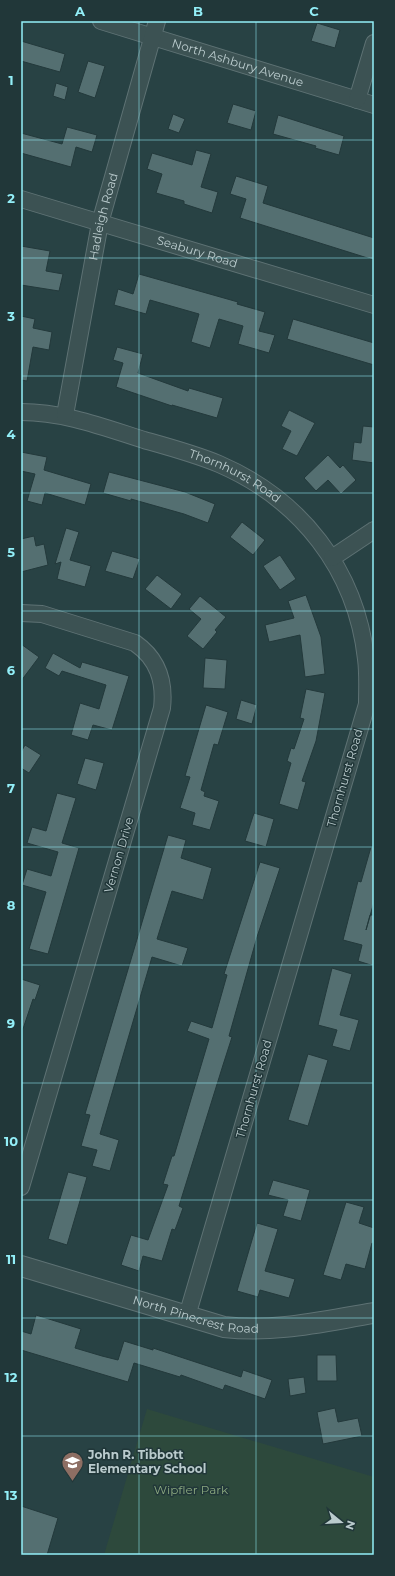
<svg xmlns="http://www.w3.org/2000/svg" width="395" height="1576" viewBox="0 0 395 1576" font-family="Montserrat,sans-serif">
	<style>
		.green { fill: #2d493c }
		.building { fill: #546f71; stroke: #23393b }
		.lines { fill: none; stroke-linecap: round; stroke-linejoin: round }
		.minor-casing { stroke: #5e7274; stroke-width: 18 }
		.tertiary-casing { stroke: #5e7274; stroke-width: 22 }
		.minor { stroke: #3c5253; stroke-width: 16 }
		.tertiary { stroke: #3c5253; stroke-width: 20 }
		.grid { fill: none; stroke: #93eff8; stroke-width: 1; stroke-opacity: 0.55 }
		.labels { text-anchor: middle; stroke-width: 3; stroke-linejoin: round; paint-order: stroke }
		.street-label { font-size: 12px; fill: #bacbcd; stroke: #213739 }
		.poi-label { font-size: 12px; font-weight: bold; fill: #bacbcd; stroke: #213739; text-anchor: start }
		.park-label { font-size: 12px; fill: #8ba87f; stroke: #213739 }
		.neatline { fill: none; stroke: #93eff8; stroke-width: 1.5 }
		.grid-label { font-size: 13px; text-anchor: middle; font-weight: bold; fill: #93eff8 }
	</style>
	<rect width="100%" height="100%" fill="#284244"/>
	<polygon class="green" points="147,1409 374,1477 374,1555 104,1555"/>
	<g class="building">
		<polygon points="317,23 340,30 335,48 311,41"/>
		<polygon points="21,41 65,54 60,72 21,61"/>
		<polygon points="88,61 105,66 95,98 78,92"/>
		<polygon points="56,83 68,87 65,100 53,96"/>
		<polygon points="233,104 256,111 251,130 227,123"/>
		<polygon points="173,114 185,119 179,133 168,129"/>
		<polygon points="278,115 344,136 339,155 315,148 316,146 273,134"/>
		<polygon points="67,127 97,135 92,152 76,147 71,167 21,153 21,133 62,144"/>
		<polygon points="196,150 211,154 201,187 218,192 212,213 184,204 184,201 156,193 162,174 147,169 152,153 192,165"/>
		<polygon points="236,176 268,186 263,203 374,238 374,260 240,218 246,199 230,194"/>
		<polygon points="21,246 50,251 46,271 63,274 59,291 21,285"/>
		<polygon points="139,274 238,302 237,304 265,312 259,331 275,335 269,353 238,344 243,326 219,319 210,348 191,342 199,314 150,300 146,314 114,305 118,289 133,294"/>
		<polygon points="21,316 35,319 33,328 52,332 49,350 33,347 27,381 21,380"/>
		<polygon points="293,319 374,343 374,365 287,339"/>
		<polygon points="117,347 143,354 138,373 188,391 189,388 223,398 217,418 172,405 172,406 116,387 123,363 113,360"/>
		<polygon points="289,410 315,423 297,456 282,449 291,431 281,426"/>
		<polygon points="363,426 374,427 374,463 352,460 354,442 361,443"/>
		<polygon points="21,452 47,457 44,470 91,484 85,505 45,493 42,505 27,501 35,474 21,471"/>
		<polygon points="328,455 340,468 343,465 356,480 341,494 328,480 316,491 304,478"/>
		<polygon points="109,472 185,492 215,504 208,523 184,514 131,499 131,501 103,493"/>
		<polygon points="242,522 265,540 253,555 230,537"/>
		<polygon points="66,528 79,532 70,560 91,566 85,587 57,579 61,562 55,564"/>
		<polygon points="34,536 36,546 44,544 48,565 21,572 21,539"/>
		<polygon points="112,551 140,559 133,579 105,571"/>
		<polygon points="280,555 296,579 280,590 263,566"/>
		<polygon points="157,575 182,594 171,609 145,589"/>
		<polygon points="306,595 321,637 325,674 305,677 300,635 269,642 265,625 294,618 288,601"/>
		<polygon points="200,596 226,617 215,630 217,632 203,649 187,636 201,619 189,609"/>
		<polygon points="21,644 39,657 21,681"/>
		<polygon points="53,653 80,668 82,662 129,676 112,730 93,725 88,740 71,735 80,703 99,709 106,685 62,671 59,676 45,668"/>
		<polygon points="205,658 227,660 225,689 203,688"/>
		<polygon points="306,689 325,693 316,741 302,781 306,782 298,810 279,804 291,763 287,761 291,748 294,749 304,719 300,718"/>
		<polygon points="241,700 257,705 252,724 236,719"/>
		<polygon points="206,705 228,712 218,745 214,744 201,790 205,792 204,796 219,801 210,830 192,825 195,813 180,808 190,777 185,776"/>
		<polygon points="25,745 41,755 29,773 21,768 21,752"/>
		<polygon points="85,758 104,763 96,790 77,784"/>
		<polygon points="57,793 76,798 62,843 79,848 48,954 29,949 46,892 22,885 27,869 51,876 58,852 27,843 32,827 46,831"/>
		<polygon points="254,813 274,819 266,847 245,841"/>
		<polygon points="168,835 186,840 181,858 212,868 203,900 172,891 157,939 188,948 182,966 152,957 100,1134 119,1140 110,1171 92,1166 97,1150 81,1146 90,1115 85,1114"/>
		<polygon points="371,847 374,847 374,902 366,930 370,915 374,915 374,966 358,961 362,945 343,940 358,881 361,882"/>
		<polygon points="260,862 280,868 257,937 229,1036 232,1037 223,1065 179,1206 183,1208 175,1230 172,1229 162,1261 143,1256 139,1271 121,1265 131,1235 148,1240 168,1185 163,1184 172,1156 174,1156 209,1039 187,1031 191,1021 212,1028 227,975 224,974"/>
		<polygon points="332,968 352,974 340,1015 359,1020 350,1051 332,1046 337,1030 318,1025"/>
		<polygon points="21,979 40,985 35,1000 33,999 23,1029 21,1029"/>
		<polygon points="308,1054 328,1060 308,1126 288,1120"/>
		<polygon points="68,1172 87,1177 67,1245 48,1239"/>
		<polygon points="273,1180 310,1190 301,1221 283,1216 288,1200 268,1195"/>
		<polygon points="346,1202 364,1207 359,1223 374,1228 374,1244 372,1243 365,1269 346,1264 341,1280 323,1275"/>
		<polygon points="257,1223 278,1229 265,1271 295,1279 289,1298 260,1290 258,1297 237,1291"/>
		<polygon points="36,1315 81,1329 75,1348 102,1356 118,1360 124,1341 153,1350 153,1348 241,1377 243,1370 272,1380 265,1399 225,1385 223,1390 181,1375 180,1377 134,1363 128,1382 21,1350 21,1331 31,1334"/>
		<polygon points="317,1355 336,1355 337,1381 317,1381"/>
		<polygon points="304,1377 306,1393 290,1396 288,1379"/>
		<polygon points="335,1408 338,1422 358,1418 362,1436 323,1444 317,1412"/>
		<polygon points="21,1506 58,1518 47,1555 21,1555"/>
	</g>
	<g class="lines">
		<defs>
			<g id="minor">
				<path id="s1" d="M101 21 374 105"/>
				<polyline points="357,100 374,43"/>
				<path id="s2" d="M21 199 374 305"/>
				<path id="s3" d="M21 412C64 412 103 427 144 440 169 447 195 454 219 464 300 499 356 569 366 659 368 674 367 689 367 704L187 1316"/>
				<path id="s4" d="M65 415 100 223 157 21"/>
				<polyline points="332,558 374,530"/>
				<path d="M21 613 42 614 135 643C158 659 165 681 162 708L21 1187"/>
			</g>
			<g id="tertiary">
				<path id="s5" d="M21 1266 224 1327C276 1333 324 1321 374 1313"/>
			</g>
		</defs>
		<use href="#minor" class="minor-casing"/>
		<use href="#tertiary" class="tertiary-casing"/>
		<use href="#minor" class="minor"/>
		<use href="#tertiary" class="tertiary"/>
	</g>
	<path class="grid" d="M139 21V1555M256 21V1555M21 140H374M21 258H374M21 376H374M21 493H374M21 611H374M21 729H374M21 847H374M21 965H374M21 1083H374M21 1200H374M21 1318H374M21 1436H374"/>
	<defs>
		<symbol id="school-pin" viewBox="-11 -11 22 30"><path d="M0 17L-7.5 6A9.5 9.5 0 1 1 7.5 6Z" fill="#8d6e63" stroke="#213739"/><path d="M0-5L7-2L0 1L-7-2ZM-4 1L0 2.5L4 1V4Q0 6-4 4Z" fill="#fff"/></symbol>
	</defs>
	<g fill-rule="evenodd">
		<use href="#school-pin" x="60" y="1450" width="25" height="34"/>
	</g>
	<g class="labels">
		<g class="street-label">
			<text dy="4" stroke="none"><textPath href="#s1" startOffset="143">North Ashbury Avenue</textPath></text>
			<text dy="4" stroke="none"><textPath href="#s4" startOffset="202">Hadleigh Road</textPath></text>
			<text dy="4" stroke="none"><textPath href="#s2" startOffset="184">Seabury Road</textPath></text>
			<text dy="4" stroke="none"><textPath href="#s3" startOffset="225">Thornhurst Road</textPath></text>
			<text transform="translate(345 778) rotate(-74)" y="4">Thornhurst Road</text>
			<text transform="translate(119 855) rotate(-74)" y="4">Vernon Drive</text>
			<text transform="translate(254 1089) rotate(-74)" y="4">Thornhurst Road</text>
			<text dy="4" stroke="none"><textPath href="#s5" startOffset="182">North Pinecrest Road</textPath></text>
		</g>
		<g class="poi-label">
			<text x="88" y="1459">John R. Tibbott<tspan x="88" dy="14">Elementary School</tspan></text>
		</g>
		<g class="park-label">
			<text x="191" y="1494">Wipfler Park</text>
		</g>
	</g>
	<rect width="395" height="1576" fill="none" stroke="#213739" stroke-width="44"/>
	<g transform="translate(341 1522) rotate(108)" stroke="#213739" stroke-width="3" paint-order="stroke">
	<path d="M0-3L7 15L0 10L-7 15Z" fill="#bacbcd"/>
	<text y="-6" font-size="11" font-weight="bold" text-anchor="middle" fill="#bacbcd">N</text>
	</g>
	<rect x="22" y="22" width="351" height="1532" class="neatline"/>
	<g class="grid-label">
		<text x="80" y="16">A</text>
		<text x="198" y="16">B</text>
		<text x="314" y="16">C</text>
		<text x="11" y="85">1</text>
		<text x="11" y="203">2</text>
		<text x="11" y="321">3</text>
		<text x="11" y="439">4</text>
		<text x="11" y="557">5</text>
		<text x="11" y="675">6</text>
		<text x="11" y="793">7</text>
		<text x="11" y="910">8</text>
		<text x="11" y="1028">9</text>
		<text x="11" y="1146">10</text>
		<text x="11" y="1264">11</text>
		<text x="11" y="1382">12</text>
		<text x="11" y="1500">13</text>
	</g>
</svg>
